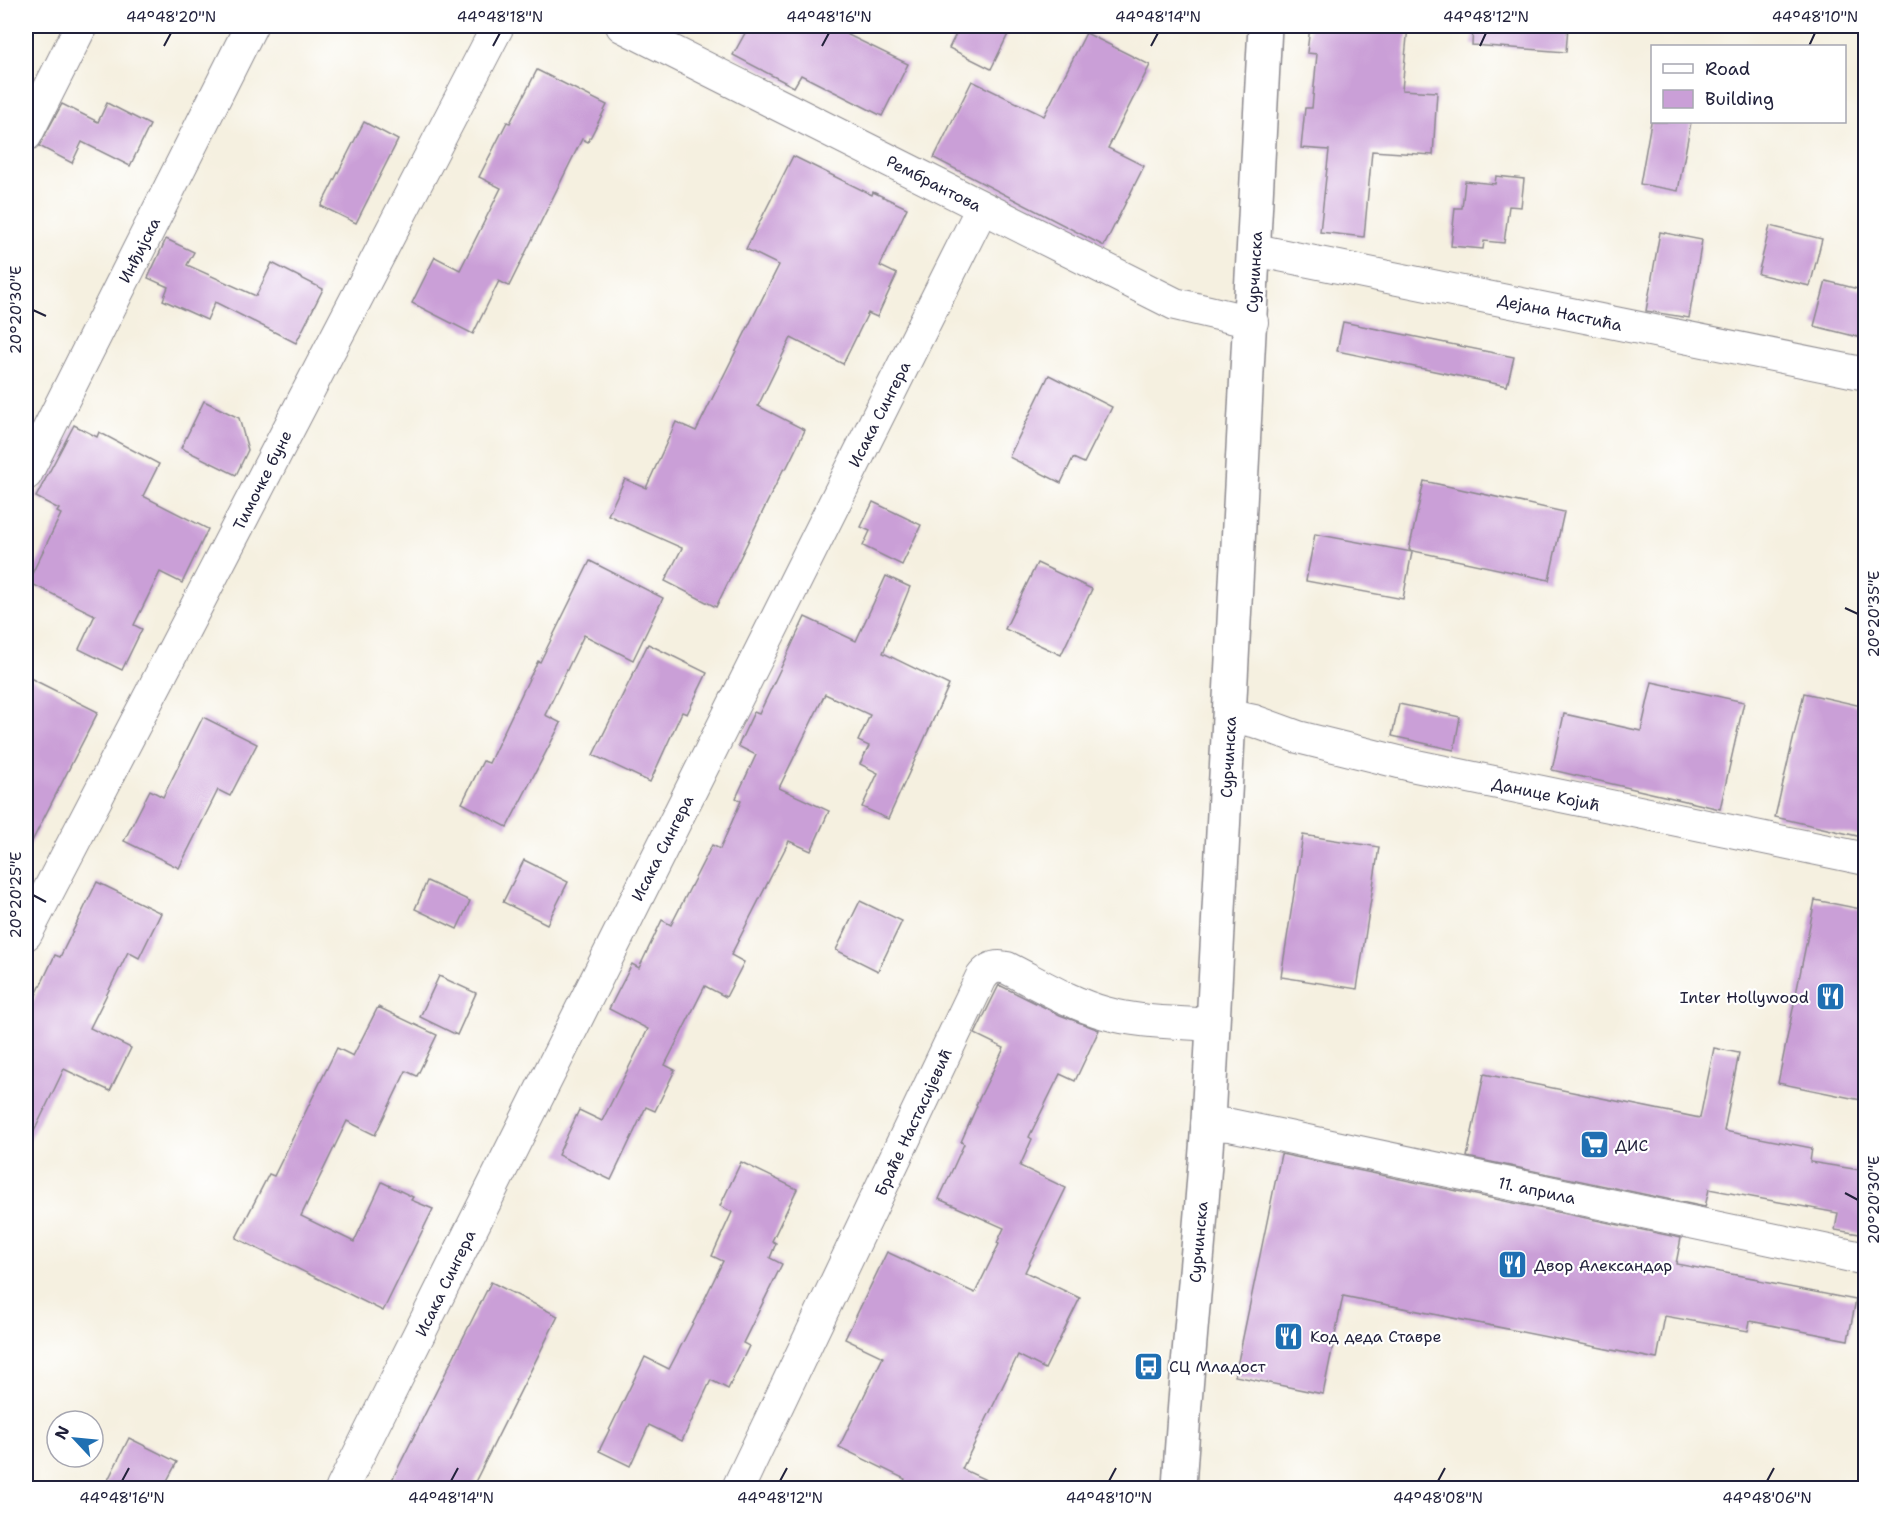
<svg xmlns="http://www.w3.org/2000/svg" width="1891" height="1514" viewBox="0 0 1891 1514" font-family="'Shantell Sans',sans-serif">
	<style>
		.building { fill: #ca9fd7 }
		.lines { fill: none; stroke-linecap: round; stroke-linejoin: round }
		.minor-casing { stroke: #8c898e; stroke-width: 34 }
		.secondary-casing { stroke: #8c898e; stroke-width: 36 }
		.minor { stroke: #fff; stroke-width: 32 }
		.secondary { stroke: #fff; stroke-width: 33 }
		.ticks { fill: none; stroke: #22223b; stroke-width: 2 }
		.labels { text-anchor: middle; stroke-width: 4.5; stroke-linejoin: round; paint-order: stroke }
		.street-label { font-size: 16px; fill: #22223b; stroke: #fff }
		.poi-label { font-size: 16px; fill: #22223b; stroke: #fff; text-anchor: start }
		.neatline { fill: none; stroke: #22223b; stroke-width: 2 }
		.ticks-label { font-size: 15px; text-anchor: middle; fill: #22223b }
	</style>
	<rect width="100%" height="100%" fill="#fff"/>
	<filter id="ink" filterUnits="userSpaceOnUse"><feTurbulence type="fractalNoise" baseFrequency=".0167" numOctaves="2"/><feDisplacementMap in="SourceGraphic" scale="12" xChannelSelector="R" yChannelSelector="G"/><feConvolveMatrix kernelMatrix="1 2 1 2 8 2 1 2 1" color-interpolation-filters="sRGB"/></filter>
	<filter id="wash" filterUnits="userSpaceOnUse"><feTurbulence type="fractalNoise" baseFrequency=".008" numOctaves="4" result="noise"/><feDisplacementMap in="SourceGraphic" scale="24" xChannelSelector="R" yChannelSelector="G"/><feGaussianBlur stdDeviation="1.35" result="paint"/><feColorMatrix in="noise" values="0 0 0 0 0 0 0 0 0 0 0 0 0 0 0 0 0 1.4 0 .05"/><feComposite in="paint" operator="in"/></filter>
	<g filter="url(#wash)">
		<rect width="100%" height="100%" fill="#f5f0e0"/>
		<g id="blocks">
			<g class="building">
				<polygon points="749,26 830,26 908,64 882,116 801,75 794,87 733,55"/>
				<polygon points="960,26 1012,26 991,69 949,48"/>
				<polygon points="1310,26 1408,26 1402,90 1437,92 1433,155 1372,151 1364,237 1320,232 1329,150 1301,148 1305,108 1312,108 1317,54 1307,53"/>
				<polygon points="1473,26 1568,26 1566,52 1472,45"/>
				<polygon points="1086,33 1150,65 1108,148 1144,166 1104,246 934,158 972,81 1044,116"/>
				<polygon points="537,70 607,105 588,142 582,139 509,286 499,281 473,334 412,303 435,257 460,270 501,188 479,177 507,122 510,123"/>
				<polygon points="107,103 150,125 130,166 82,142 72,163 39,146 62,104 98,122"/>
				<polygon points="364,122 398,140 356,223 321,206"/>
				<polygon points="1651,122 1691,122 1678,191 1640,184"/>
				<polygon points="793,156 872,195 873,192 907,208 880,266 897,274 877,317 868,313 843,364 791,338 758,406 805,430 786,469 784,468 716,607 665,581 682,548 608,515 625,479 646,488 676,422 696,431 779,265 746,249"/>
				<polygon points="1496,176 1524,179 1521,207 1509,206 1504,243 1484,241 1483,249 1451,246 1455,208 1462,208 1465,181 1495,184"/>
				<polygon points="1770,226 1822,239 1810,286 1758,274"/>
				<polygon points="1660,232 1702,240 1689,318 1646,311"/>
				<polygon points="166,239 194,252 187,265 256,296 272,263 323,289 296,343 215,302 207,320 163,300 168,287 148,278"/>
				<polygon points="1826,281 1866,291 1866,339 1814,326"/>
				<polygon points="1343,322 1514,357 1507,386 1337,351"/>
				<polygon points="1049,375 1112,407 1084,463 1073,458 1061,483 1009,457"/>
				<polygon points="204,401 239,418 248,450 236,475 181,448"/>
				<polygon points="74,425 97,437 99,432 159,464 143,496 208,529 182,583 160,572 134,625 142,629 122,670 79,649 95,615 28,582 61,514 57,512 59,509 36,497"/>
				<polygon points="1424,481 1564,512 1549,580 1409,550"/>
				<polygon points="873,502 921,525 902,565 863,546 870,531 861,527"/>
				<polygon points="1315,534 1412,552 1403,599 1306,581"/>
				<polygon points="590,561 663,598 633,660 584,635 545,715 561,723 507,827 462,803 483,761 489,763 527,683 538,661 540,662"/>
				<polygon points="1037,563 1092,589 1061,655 1005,629"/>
				<polygon points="886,576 910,587 883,653 949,685 888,819 862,807 878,773 860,764 869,746 858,741 870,715 825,694 779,788 829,811 811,851 789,841 731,955 744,962 726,997 705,986 665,1065 675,1070 655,1111 646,1107 611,1180 558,1155 579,1110 602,1121 648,1029 609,1009 632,964 639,968 662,920 671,925 712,845 720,849 741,801 736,798 756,755 738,746 754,712 759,714 805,617 856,641"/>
				<polygon points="648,644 707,673 687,714 682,712 650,782 593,755"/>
				<polygon points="26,676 98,712 26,853"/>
				<polygon points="1652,682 1744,702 1720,809 1552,770 1564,714 1641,731"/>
				<polygon points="1804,693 1866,707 1866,838 1775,817"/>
				<polygon points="1399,704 1460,717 1454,750 1392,736"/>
				<polygon points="203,717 257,744 230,796 218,790 179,868 124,841 150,790 163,797"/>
				<polygon points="1303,835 1379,847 1357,989 1281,977"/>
				<polygon points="524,860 568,882 547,924 503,902"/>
				<polygon points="427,881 470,901 457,929 415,909"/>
				<polygon points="97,882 161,913 139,958 128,952 90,1028 131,1048 110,1091 64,1069 26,1148 26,1016 55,955 60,957"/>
				<polygon points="1815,900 1866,910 1866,1101 1778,1083"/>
				<polygon points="860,901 902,921 878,971 836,950"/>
				<polygon points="439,976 476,993 457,1035 420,1017"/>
				<polygon points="999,985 1060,1015 1099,1030 1075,1081 1060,1074 1029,1137 1032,1139 1020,1166 1066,1188 1025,1272 1080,1298 1045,1369 1018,1355 962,1469 1003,1488 901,1488 905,1479 839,1447 883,1357 845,1339 887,1252 975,1293 999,1244 997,1243 1004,1228 939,1199 964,1144 961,1142 977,1106 976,1105 1004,1048 975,1034"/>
				<polygon points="378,1007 437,1035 417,1076 406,1071 375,1135 347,1121 301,1216 354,1242 382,1182 413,1197 411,1200 433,1209 383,1311 236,1238 269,1174 274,1176 337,1048 353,1056"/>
				<polygon points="1714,1048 1739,1053 1724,1131 1812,1148 1810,1162 1866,1171 1866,1235 1835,1230 1838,1213 1709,1189 1705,1207 1467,1157 1484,1074 1700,1118"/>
				<polygon points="1281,1154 1681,1238 1676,1264 1758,1279 1758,1281 1856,1300 1848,1340 1750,1321 1748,1331 1665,1316 1657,1359 1343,1296 1323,1394 1235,1376"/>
				<polygon points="741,1162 797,1189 772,1241 776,1243 770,1258 782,1264 743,1343 749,1346 728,1389 711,1380 682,1441 649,1425 630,1466 599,1451 645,1357 669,1369 695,1319 723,1261 712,1256 732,1212 720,1206"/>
				<polygon points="491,1282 558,1316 472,1488 388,1488"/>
				<polygon points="129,1438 177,1462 163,1488 104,1488"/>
			</g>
		</g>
	</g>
	<g filter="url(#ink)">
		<use href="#blocks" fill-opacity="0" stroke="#8c898e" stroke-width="1.5"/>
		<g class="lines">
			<defs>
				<g id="minor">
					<polyline points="622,26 1175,304 1252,322"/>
					<polyline points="26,135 81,26"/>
					<polyline points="1255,250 1866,374"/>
					<polyline points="26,474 251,26"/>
					<polyline points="1230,716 1254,721 1298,737 1411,765 1866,859"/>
					<polyline points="26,934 498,26"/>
					<polyline points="1207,1124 1230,1125 1283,1136 1866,1259"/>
					<polyline points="342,1488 982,208"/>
					<path d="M738 1488 981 978C988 968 995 965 1007 968 1039 984 1072 1004 1105 1013 1140 1023 1177 1022 1213 1025"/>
				</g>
				<path id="secondary" d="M1179 1488C1186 1366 1200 1244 1208 1121 1229 756 1249 391 1265 26"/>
			</defs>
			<use href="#minor" class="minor-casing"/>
			<use href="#secondary" class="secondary-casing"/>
			<use href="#minor" class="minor"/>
			<use href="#secondary" class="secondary"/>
		</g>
	</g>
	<path class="ticks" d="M164 46 171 33M493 46 500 33M822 46 829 33M1151 46 1158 33M1480 46 1486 33M1809 46 1815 33M33 310 46 316M1845 608 1858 614M33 895 46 902M1845 1193 1858 1200M122 1481 129 1468M451 1481 458 1468M780 1481 787 1468M1109 1481 1116 1468M1438 1481 1445 1468M1767 1481 1774 1468"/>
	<defs>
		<symbol id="restaurant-square" viewBox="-11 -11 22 22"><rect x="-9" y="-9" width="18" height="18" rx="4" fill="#1f6fb2" stroke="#fff"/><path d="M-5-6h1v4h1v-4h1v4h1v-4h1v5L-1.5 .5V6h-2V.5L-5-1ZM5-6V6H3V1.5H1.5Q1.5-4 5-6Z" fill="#fff"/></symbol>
		<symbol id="supermarket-square" viewBox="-11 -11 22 22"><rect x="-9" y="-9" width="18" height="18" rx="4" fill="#1f6fb2" stroke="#fff"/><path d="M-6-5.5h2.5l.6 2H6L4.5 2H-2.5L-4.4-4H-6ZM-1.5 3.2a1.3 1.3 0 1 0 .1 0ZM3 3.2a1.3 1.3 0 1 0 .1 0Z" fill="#fff"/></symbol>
		<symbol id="bus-square" viewBox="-11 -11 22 22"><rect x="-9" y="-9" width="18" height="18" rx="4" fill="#1f6fb2" stroke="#fff"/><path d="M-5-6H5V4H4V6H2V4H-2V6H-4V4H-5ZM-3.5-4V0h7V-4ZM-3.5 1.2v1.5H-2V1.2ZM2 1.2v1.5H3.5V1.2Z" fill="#fff"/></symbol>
	</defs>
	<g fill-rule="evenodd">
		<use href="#restaurant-square" x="1814" y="980" width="33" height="33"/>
		<use href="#supermarket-square" x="1578" y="1128" width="33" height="33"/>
		<use href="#restaurant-square" x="1496" y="1248" width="33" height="33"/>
		<use href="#restaurant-square" x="1272" y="1320" width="33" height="33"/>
		<use href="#bus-square" x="1132" y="1350" width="33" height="33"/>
	</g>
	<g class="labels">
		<g class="street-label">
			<text transform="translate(934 183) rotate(27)" y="6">Рембрантова</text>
			<text transform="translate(139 250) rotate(-63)" y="6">Инђијска</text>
			<text transform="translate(1254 272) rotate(-87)" y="6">Сурчинска</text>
			<text transform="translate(1560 312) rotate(12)" y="6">Дејана Настића</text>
			<text transform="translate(879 414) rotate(-63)" y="6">Исака Сингера</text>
			<text transform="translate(262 480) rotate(-63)" y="6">Тимочке буне</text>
			<text transform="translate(1228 757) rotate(-87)" y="6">Сурчинска</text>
			<text transform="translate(1546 794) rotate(12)" y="6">Данице Којић</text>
			<text transform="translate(662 848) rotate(-63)" y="6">Исака Сингера</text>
			<text transform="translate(913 1122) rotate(-65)" y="6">Браће Настасијевић</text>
			<text transform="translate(1537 1190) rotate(12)" y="6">11. априла</text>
			<text transform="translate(1198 1242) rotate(-85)" y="6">Сурчинска</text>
			<text transform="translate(445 1283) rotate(-64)" y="6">Исака Сингера</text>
		</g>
		<g class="poi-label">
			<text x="1809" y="1003" text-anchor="end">Inter Hollywood</text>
			<text x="1615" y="1151">ДИС</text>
			<text x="1534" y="1271">Двор Александар</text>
			<text x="1310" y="1342">Код деда Ставре</text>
			<text x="1169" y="1372">СЦ Младост</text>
		</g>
	</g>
	<rect width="1891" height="1514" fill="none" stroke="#fff" stroke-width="66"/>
	<rect x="1651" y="45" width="195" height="78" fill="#ffffff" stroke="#a7a7b1" stroke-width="1.5"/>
	<rect x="1663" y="64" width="30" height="9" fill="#ffffff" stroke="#a7a7b1" stroke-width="1.5"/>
	<text x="1705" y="75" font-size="18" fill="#22223b">Road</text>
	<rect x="1663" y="90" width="30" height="18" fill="#ca9fd7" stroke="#a7a7b1" stroke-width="1.5"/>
	<text x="1705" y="105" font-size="18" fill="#22223b">Building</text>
	<g transform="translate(75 1439) rotate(296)"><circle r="28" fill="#ffffff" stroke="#a7a7b1" stroke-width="1.5"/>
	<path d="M0-4.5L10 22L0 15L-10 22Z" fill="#1f6fb2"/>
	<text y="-9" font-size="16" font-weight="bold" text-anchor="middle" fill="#22223b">N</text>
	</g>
	<rect x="33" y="33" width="1825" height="1448" class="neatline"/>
	<g class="ticks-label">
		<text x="171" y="22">44°48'20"N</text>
		<text x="500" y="22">44°48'18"N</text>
		<text x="829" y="22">44°48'16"N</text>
		<text x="1158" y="22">44°48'14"N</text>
		<text x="1486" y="22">44°48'12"N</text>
		<text x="1815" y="22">44°48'10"N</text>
		<text transform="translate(16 310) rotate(-90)" y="5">20°20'30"E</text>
		<text transform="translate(1874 614) rotate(-90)" y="5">20°20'35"E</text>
		<text transform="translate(16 895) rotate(-90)" y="5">20°20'25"E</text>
		<text transform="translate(1874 1200) rotate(-90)" y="5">20°20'30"E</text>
		<text x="122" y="1503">44°48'16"N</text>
		<text x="451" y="1503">44°48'14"N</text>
		<text x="780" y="1503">44°48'12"N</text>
		<text x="1109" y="1503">44°48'10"N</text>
		<text x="1438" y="1503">44°48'08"N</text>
		<text x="1767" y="1503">44°48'06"N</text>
	</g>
</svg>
